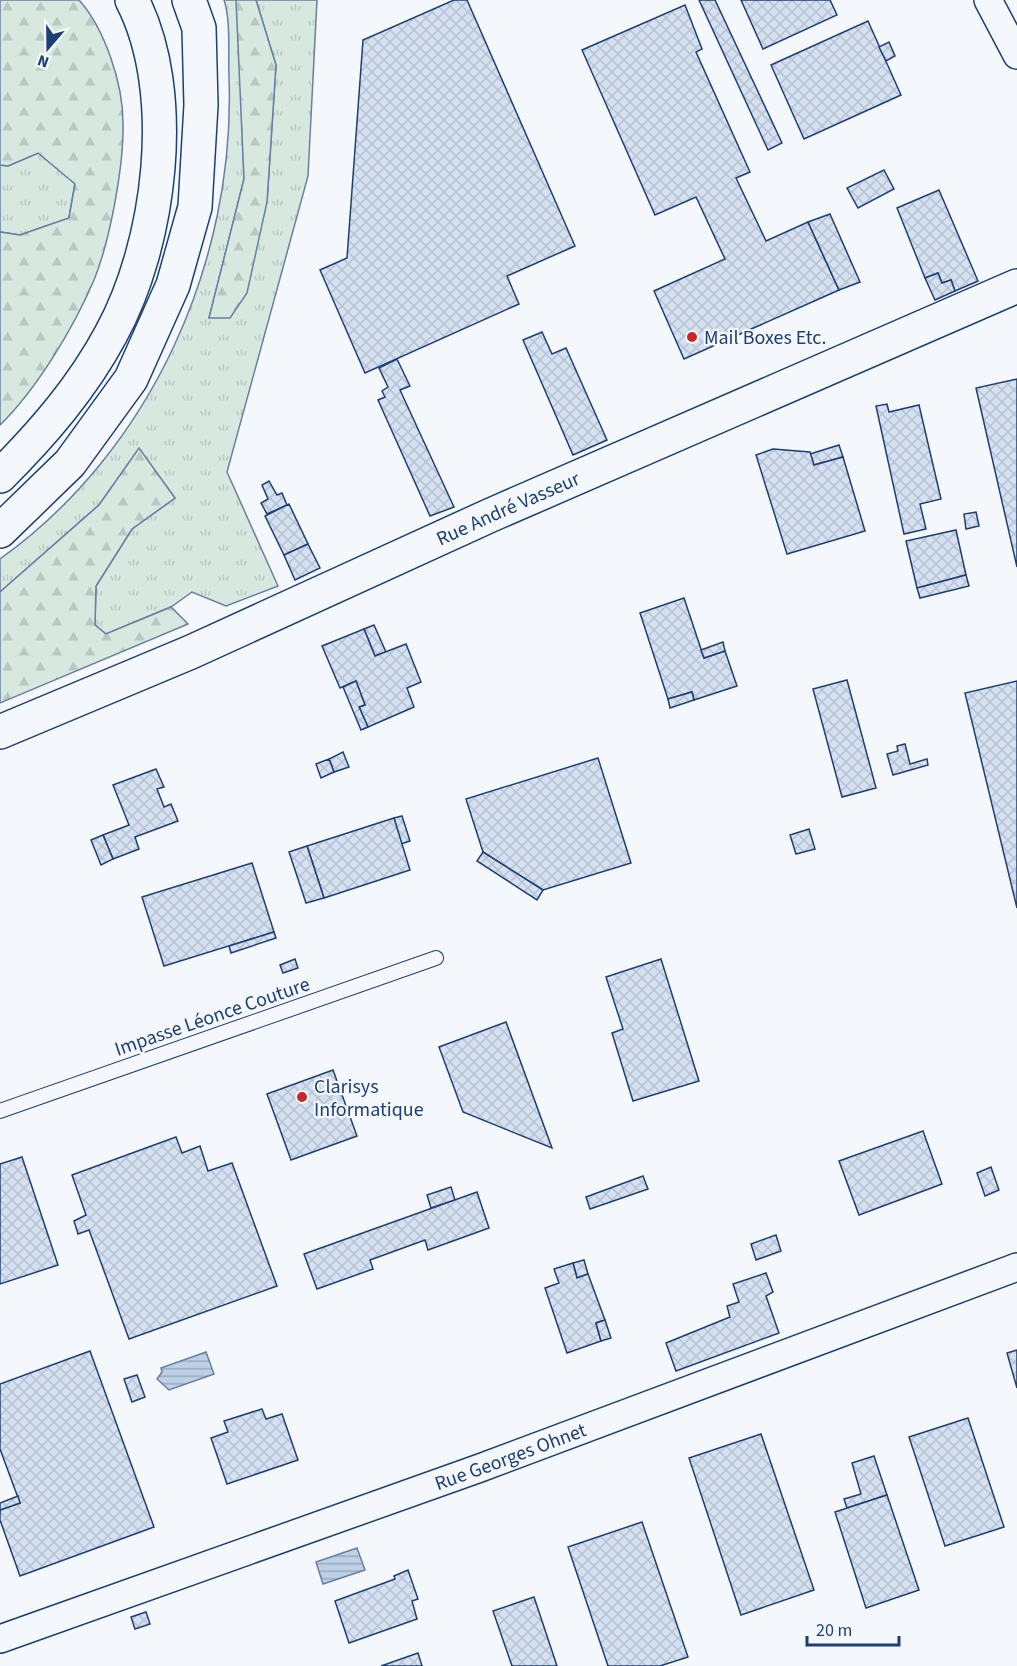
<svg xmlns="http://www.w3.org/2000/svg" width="1017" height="1666" viewBox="0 0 1017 1666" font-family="'Source Sans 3',sans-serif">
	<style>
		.grass { fill: url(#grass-tufts); stroke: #687fa3; stroke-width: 1.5 }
		.forest { fill: url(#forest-firs); stroke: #687fa3; stroke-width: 1.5 }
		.water { fill: url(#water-rules); stroke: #687fa3; stroke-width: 1.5 }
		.building { fill: url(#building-cross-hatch); stroke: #1d3f73; stroke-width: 1.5 }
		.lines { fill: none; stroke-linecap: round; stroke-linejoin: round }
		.lane-casing { stroke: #1d3f73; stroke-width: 16 }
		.street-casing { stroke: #1d3f73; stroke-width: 30 }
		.secondary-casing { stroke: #1d3f73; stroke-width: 36 }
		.highway-casing { stroke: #1d3f73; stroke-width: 36 }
		.lane { stroke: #f4f7fb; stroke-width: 14 }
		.street { stroke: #f4f7fb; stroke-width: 27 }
		.secondary { stroke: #f4f7fb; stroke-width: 33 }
		.highway { stroke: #f4f7fb; stroke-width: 33 }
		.poi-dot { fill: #c62828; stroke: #f4f7fb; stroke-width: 2 }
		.labels { text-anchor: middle; stroke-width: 4.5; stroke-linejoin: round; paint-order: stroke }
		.poi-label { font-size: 20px; fill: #1d3f73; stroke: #f4f7fb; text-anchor: start }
		.street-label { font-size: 20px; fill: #1d3f73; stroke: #f4f7fb }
	</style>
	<defs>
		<pattern id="grass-tufts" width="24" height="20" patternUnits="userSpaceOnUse" patternTransform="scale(1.5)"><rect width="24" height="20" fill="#d7e8df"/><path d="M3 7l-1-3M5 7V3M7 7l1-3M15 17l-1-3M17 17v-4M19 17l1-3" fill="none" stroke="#b8c8c3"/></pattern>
		<pattern id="forest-firs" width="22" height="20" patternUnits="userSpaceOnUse" patternTransform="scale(1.5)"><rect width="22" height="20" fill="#d7e8df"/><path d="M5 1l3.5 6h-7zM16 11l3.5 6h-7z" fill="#b8c8c3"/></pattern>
		<pattern id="water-rules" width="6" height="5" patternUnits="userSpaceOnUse" patternTransform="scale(1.5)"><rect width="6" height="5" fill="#bed0e5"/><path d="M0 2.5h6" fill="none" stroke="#9aaabe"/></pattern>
		<pattern id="building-cross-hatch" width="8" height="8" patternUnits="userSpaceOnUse" patternTransform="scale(1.5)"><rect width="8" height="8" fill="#d5e0f0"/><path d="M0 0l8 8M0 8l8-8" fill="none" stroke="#b6c1d1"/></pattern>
	</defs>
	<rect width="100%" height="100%" fill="#f4f7fb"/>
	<g class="grass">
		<path d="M224 0H236L238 7 244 179 209 318 267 202 276 65 256 0H317L308 176 227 472 278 586 226 606 192 592 171 607 106 634 95 625 96 586 132 529 175 498 139 449 99 505 0 592V559C151 451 236 261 229 77 228 55 231 20 224 0Z"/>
		<polygon points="38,153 75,183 69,218 20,235 0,232 0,165 8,166"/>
	</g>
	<g class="forest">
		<path d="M0 0H79C105 29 123 84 123 123 124 165 110 241 94 280 74 327 37 389 0 425V232L20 235 69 218 75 184 38 153 8 166 0 165Z"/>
		<polygon points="236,0 256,0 276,65 267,202 247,293 230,318 209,318 244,179"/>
		<polygon points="139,448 175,498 132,529 96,586 95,625 106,634 171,607 188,624 0,703 0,592 99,505"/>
	</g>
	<g class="water">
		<polygon points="206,1352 214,1374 169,1390 157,1379 162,1372 161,1368"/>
		<polygon points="357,1548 365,1570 323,1584 316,1562"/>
	</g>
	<g class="building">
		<polygon points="454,0 467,0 575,246 507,276 519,304 365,373 320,270 347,258 363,40"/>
		<polygon points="699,0 715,0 782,143 768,150"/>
		<polygon points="741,0 830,0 837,15 763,49"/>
		<polygon points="685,5 702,49 696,52 750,172 736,178 766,241 808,222 839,290 684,359 654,291 725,259 696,197 655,215 582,50"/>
		<polygon points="868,21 901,95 804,139 771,65"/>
		<polygon points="889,42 895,56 886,61 879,47"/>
		<polygon points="884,170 894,189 858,208 847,188"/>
		<polygon points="939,190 978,281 955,291 951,280 942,283 938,273 925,278 897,208"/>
		<polygon points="830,214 860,282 839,290 808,222"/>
		<polygon points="938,273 942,283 951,280 955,291 935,300 925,278"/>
		<polygon points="542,332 552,354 566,348 607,440 573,455 523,340"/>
		<polygon points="397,359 410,386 400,390 454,507 430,516 378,400 385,397 382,391 388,387 379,368"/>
		<polygon points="1017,379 1017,567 976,388"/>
		<polygon points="887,404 889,412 919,405 941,499 920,504 926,529 904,534 876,406"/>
		<polygon points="839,445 843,457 814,465 810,454"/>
		<polygon points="773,449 810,452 814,465 843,457 865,531 787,554 756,455"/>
		<polygon points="269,481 277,495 282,493 287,505 267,514 261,503 268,499 262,485"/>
		<polygon points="289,504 308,544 284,555 265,516"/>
		<polygon points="976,512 979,526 966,529 964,514"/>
		<polygon points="956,530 966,575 917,588 906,541"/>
		<polygon points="308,544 320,568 295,580 284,555"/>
		<polygon points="966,575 969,586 920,598 917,588"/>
		<polygon points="684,598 704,658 725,651 737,686 694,700 692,692 668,699 640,613"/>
		<polygon points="374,625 386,652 375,656 364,629"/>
		<polygon points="364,629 375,656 406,644 421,682 407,688 414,707 368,727 359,707 365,705 356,681 340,688 322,646"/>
		<polygon points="723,642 725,651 704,658 701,650"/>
		<polygon points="847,680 876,788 842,797 813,689"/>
		<polygon points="356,681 365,705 359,707 368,727 361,730 343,687"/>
		<polygon points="1017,681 1017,908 965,693"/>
		<polygon points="692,692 694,700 670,708 668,699"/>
		<polygon points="905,744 910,764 927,759 928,765 893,775 887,754 898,751 897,746"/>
		<polygon points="343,752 349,767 334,772 329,759"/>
		<polygon points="598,758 631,863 543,890 483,852 466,799"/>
		<polygon points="329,759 334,772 321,778 316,764"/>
		<polygon points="156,769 164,787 157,789 164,807 171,804 178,821 135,837 139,849 113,859 103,835 129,825 113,785"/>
		<polygon points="402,816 410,841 401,844 394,818"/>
		<polygon points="394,818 410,870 324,898 307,846"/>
		<polygon points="809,829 815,849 796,854 790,835"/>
		<polygon points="103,835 113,859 101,865 91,840"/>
		<polygon points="307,846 324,898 306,903 289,852"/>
		<polygon points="483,852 543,890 537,900 477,861"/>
		<polygon points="252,863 274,932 164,966 142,897"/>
		<polygon points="274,932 276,938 231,953 229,946"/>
		<polygon points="295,959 298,968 283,973 280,965"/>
		<polygon points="661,959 699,1081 633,1101 612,1033 623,1029 606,977"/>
		<polygon points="506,1022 552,1148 463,1112 439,1047"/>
		<polygon points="333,1070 357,1136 291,1160 267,1094"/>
		<polygon points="923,1131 942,1184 859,1215 839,1161"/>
		<polygon points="176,1137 182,1153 200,1146 208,1171 232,1163 277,1286 129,1339 89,1230 78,1234 74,1221 86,1215 72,1175"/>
		<polygon points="22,1157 58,1265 0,1284 0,1164"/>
		<polygon points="991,1167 999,1190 985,1196 977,1173"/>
		<polygon points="643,1176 648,1189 590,1209 586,1197"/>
		<polygon points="451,1187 455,1200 431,1208 427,1195"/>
		<polygon points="477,1192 489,1228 428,1250 425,1240 370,1260 373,1269 317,1289 304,1254"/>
		<polygon points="776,1235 781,1251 756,1260 751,1244"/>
		<polygon points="584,1260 588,1274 577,1278 573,1263"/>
		<polygon points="573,1263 577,1278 588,1274 605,1320 596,1323 601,1341 567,1353 545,1288 559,1283 554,1269"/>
		<polygon points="766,1273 773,1292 766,1296 779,1333 676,1371 666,1343 730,1317 727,1306 739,1302 733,1284"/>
		<polygon points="605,1320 611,1338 601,1341 596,1323"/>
		<polygon points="1017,1350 1017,1388 1007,1353"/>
		<polygon points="90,1351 154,1527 20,1576 0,1520 0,1510 20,1503 0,1449 0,1384"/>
		<polygon points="137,1375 145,1397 132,1402 124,1379"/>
		<polygon points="262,1409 266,1419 282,1414 298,1460 227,1484 211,1438 228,1432 224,1421"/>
		<polygon points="968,1418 1004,1527 945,1546 909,1437"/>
		<polygon points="761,1434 814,1590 741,1615 689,1458"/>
		<polygon points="874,1456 887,1495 847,1508 844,1499 861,1494 852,1463"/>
		<polygon points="887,1495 919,1590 866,1608 835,1512"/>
		<polygon points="18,1496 20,1503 0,1510 0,1503"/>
		<polygon points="642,1522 688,1657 660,1666 608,1666 568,1547"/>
		<polygon points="408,1570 418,1599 412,1601 417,1619 349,1643 335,1601 395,1579 394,1576"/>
		<polygon points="534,1597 557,1666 512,1666 493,1611"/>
		<polygon points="146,1612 150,1624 135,1629 131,1617"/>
		<polygon points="418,1653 422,1666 381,1666"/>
	</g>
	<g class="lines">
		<defs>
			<polyline id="lane" points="0,1111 436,958"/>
			<g id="street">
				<polyline points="988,0 1017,55"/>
				<path id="s1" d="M0 1639 480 1468 1017 1267"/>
			</g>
			<g id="secondary">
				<path id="s2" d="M0 732 191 652 491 515 1017 286"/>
			</g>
			<g id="highway">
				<path d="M0 476C43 433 82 388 111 334 160 245 180 93 132 0"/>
				<polyline points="0,531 70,463 131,379 173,285 195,207 201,105 199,28 189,0"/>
			</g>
		</defs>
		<use href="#lane" class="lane-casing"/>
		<use href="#street" class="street-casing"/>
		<use href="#secondary" class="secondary-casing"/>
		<use href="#highway" class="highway-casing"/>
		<use href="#lane" class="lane"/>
		<use href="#street" class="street"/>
		<use href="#secondary" class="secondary"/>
		<use href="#highway" class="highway"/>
	</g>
	<g class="poi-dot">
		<circle cx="692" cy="337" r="6"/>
		<circle cx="302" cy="1097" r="6"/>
	</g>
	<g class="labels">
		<g class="poi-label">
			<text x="704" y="344">Mail Boxes Etc.</text>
			<text x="314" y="1093">Clarisys<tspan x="314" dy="23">Informatique</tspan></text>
		</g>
		<g class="street-label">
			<text dy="7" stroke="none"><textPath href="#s2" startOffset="555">Rue André Vasseur</textPath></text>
			<text transform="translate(212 1016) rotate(-19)" y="7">Impasse Léonce Couture</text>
			<text dy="7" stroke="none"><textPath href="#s1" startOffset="542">Rue Georges Ohnet</textPath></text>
		</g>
	</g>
	<g transform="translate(48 48) rotate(200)" stroke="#f4f7fb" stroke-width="4.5" paint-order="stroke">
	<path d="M0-4.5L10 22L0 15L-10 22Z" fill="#1d3f73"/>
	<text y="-9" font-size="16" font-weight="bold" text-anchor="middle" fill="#1d3f73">N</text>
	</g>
	<path d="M807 1636v9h92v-9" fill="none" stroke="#1d3f73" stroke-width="3"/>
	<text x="816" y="1636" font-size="18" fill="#1d3f73" stroke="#f4f7fb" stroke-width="4.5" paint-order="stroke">20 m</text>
</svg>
